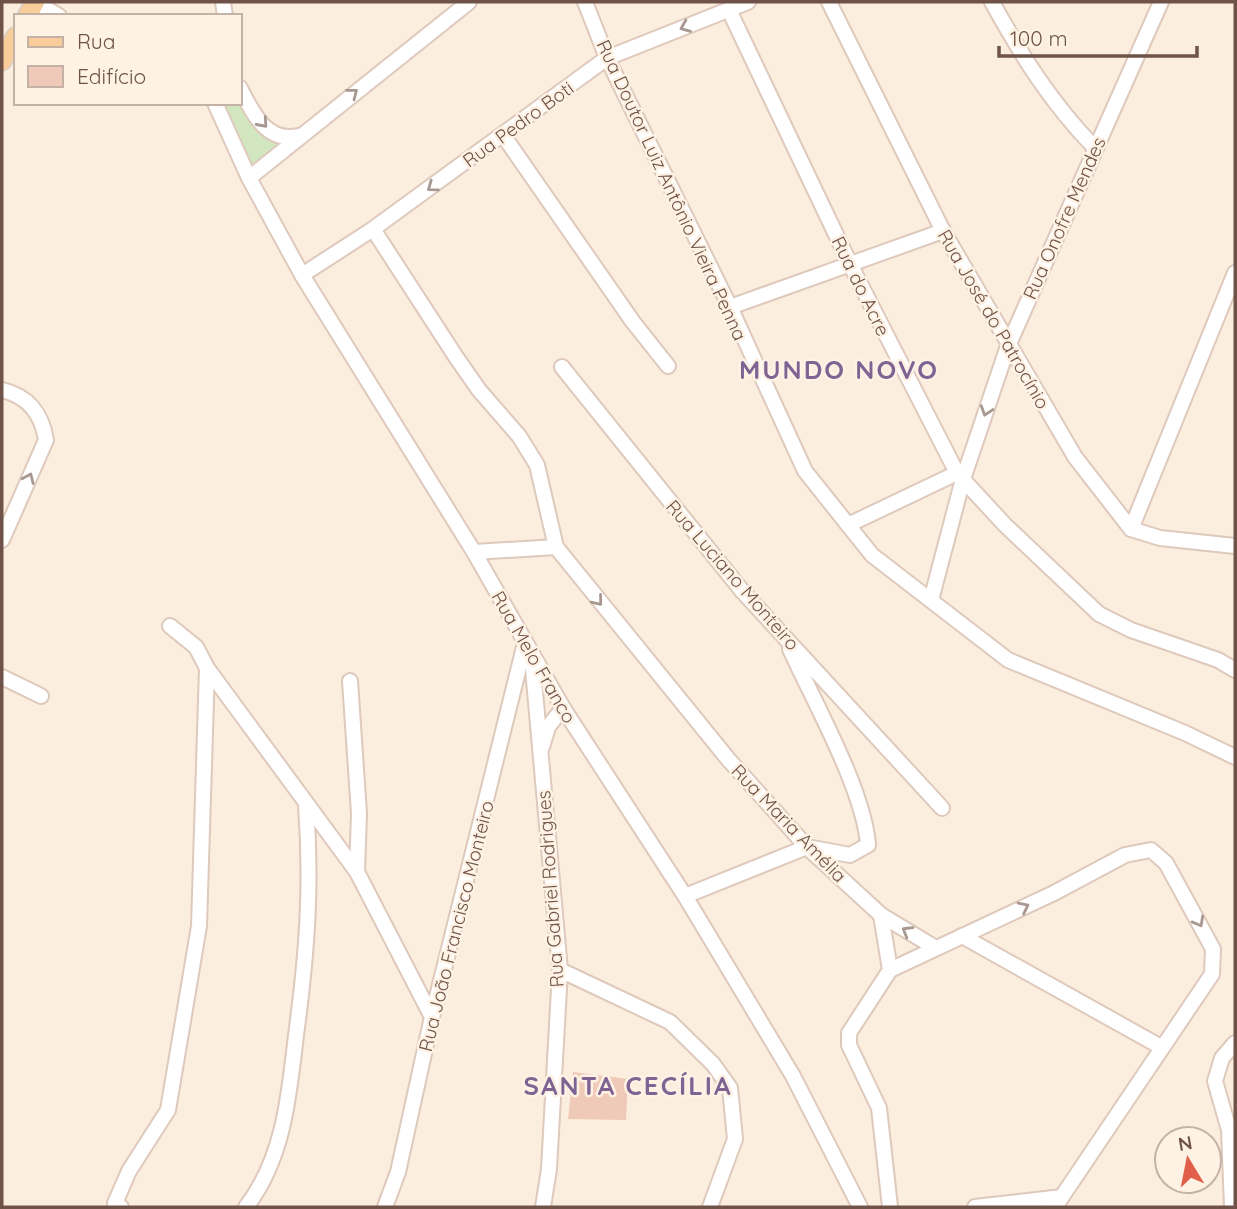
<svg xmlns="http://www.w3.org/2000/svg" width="1237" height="1209" viewBox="0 0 1237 1209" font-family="Quicksand,sans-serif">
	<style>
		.green { fill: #d2e7bf }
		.building { fill: #efcab8 }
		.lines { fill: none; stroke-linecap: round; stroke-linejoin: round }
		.minor-casing { stroke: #dec9bc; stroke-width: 18 }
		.major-casing { stroke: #d7cfcc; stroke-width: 21 }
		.minor { stroke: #fff; stroke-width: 14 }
		.major { stroke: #f8cd99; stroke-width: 18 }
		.oneway { stroke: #a99891 }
		.labels { text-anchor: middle; stroke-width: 5; stroke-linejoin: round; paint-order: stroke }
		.street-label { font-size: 19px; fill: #705348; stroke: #fef2e5 }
		.district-label { font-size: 26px; font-weight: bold; letter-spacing: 2px; fill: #7f6493; stroke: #fef2e5 }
	</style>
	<rect width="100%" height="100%" fill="#fbeedf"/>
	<polygon class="green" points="240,101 263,135 282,141 270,157 253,167 225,119 224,103"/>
	<polygon class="building" points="573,1072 628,1079 626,1120 568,1119"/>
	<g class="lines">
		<defs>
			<g id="minor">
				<polyline points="35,2 59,16"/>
				<polyline points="223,2 225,16"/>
				<polyline points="585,2 607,58 730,307 805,471 872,555 1008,660 1185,733 1235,757"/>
				<polyline points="829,2 943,231 1075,457 1131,529 1160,538 1235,546"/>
				<path d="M992 2C1021 55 1052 104 1094 147"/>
				<polyline points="729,10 850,264 957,473 1005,525 1099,614 1131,630 1218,660 1235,670"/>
				<path d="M240 88C252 112 266 143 298 136"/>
				<polyline points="215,103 249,178 302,275 474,552 563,708 685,896 793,1076 860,1207"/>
				<polyline points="503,135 633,322 668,366"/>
				<polyline points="249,178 469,2"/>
				<polyline points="373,229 456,357 479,390 519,436 537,465 556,547 728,759 807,847 881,915 934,947"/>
				<polyline points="302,275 373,229 607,58 748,2"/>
				<polyline points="730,307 943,231"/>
				<polyline points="562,367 743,592 942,808"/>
				<path d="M2 390C28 396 42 414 46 440L2 540"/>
				<polyline points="848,525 957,473"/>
				<polyline points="1131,529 1235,273"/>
				<polyline points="474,552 556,547"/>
				<polyline points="931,600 963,479 1008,346 1161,2"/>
				<polyline points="170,626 196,647 207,668 357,872 432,1017"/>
				<polyline points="532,658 560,970 549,1169 543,1207"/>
				<polyline points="2,677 41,696"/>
				<polyline points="350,681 359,813 357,872"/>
				<polyline points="542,747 548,727 563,708"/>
				<path d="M685 896 807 847 850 855 868 845C864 790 814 702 790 649"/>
				<polyline points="881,915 890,970 849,1033 849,1045 879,1108 890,1207"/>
				<polyline points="962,936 1161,1047"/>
				<polyline points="560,970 670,1022 713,1064 730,1088 735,1139 710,1207"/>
				<polyline points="890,970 1054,893 1125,855 1151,850 1166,863 1213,949 1212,974 1055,1207"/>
				<polyline points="121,1207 115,1203 129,1171 168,1110 199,926 207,668"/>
				<path d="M246 1207C284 1158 289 1095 296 1035 307 954 312 886 306 805"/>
				<polyline points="385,1207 398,1172 432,1017 525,643"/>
				<polyline points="975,1207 1062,1197"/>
				<polyline points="1232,1207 1229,1130 1215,1081 1222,1058 1235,1043"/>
			</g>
			<g id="major">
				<polyline points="27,16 35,2"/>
				<polyline points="2,61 16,36"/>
			</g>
		</defs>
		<use href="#minor" class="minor-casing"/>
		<use href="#major" class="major-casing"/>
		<use href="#minor" class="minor"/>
		<use href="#major" class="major"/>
	</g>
	<defs><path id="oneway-chevron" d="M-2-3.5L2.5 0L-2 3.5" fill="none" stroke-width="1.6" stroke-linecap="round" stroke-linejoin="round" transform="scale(1.75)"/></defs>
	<g class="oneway">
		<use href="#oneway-chevron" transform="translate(685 27) rotate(158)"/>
		<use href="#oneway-chevron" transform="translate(353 93) rotate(-38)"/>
		<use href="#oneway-chevron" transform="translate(263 123) rotate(48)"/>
		<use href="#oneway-chevron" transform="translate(432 187) rotate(144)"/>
		<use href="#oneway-chevron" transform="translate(986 411) rotate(108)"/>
		<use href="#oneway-chevron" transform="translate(29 478) rotate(-66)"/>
		<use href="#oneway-chevron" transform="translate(598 601) rotate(51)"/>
		<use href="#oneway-chevron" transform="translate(1024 907) rotate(-26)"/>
		<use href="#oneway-chevron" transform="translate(1199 922) rotate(61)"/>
		<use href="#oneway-chevron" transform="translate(907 931) rotate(-149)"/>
	</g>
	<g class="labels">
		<g class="street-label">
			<text transform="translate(518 124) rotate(-36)" y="7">Rua Pedro Boti</text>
			<text transform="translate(672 190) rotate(65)" y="7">Rua Doutor Luiz Antônio Vieira Penna</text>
			<text transform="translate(1064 218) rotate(-66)" y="7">Rua Onofre Mendes</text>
			<text transform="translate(861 286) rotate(64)" y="7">Rua do Acre</text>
			<text transform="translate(994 319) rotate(60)" y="7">Rua José do Patrocínio</text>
			<text transform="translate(733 575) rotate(49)" y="7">Rua Luciano Monteiro</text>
			<text transform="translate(534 657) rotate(60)" y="7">Rua Melo Franco</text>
			<text transform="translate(789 823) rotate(46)" y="7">Rua Maria Amélia</text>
			<text transform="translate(550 889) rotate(-94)" y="7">Rua Gabriel Rodrigues</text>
			<text transform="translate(456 926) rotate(-76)" y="7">Rua João Francisco Monteiro</text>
		</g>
		<g class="district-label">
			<text x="839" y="379">MUNDO NOVO</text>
			<text x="628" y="1095">SANTA CECÍLIA</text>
		</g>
	</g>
	<rect width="1237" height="1209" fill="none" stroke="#705348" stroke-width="7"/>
	<rect x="14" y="14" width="228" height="91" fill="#fef2e5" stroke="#c5b2a6" stroke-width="2"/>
	<rect x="28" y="37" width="35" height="10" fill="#f8cd99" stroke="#c5b2a6" stroke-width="2"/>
	<text x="77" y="49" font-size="21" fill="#705348">Rua</text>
	<rect x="28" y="66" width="35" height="21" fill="#efcab8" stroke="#c5b2a6" stroke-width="2"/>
	<text x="77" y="84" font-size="21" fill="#705348">Edifício</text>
	<g transform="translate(1188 1160) rotate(350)"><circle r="33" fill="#fef2e5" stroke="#c5b2a6" stroke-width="2"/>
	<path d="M0-5L12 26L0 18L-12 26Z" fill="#e15e48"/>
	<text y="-10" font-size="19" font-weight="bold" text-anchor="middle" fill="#705348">N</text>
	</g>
	<path d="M999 46v10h198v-10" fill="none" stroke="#705348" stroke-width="3.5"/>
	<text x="1010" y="46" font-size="21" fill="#705348" stroke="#fef2e5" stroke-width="5" paint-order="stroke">100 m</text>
</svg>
